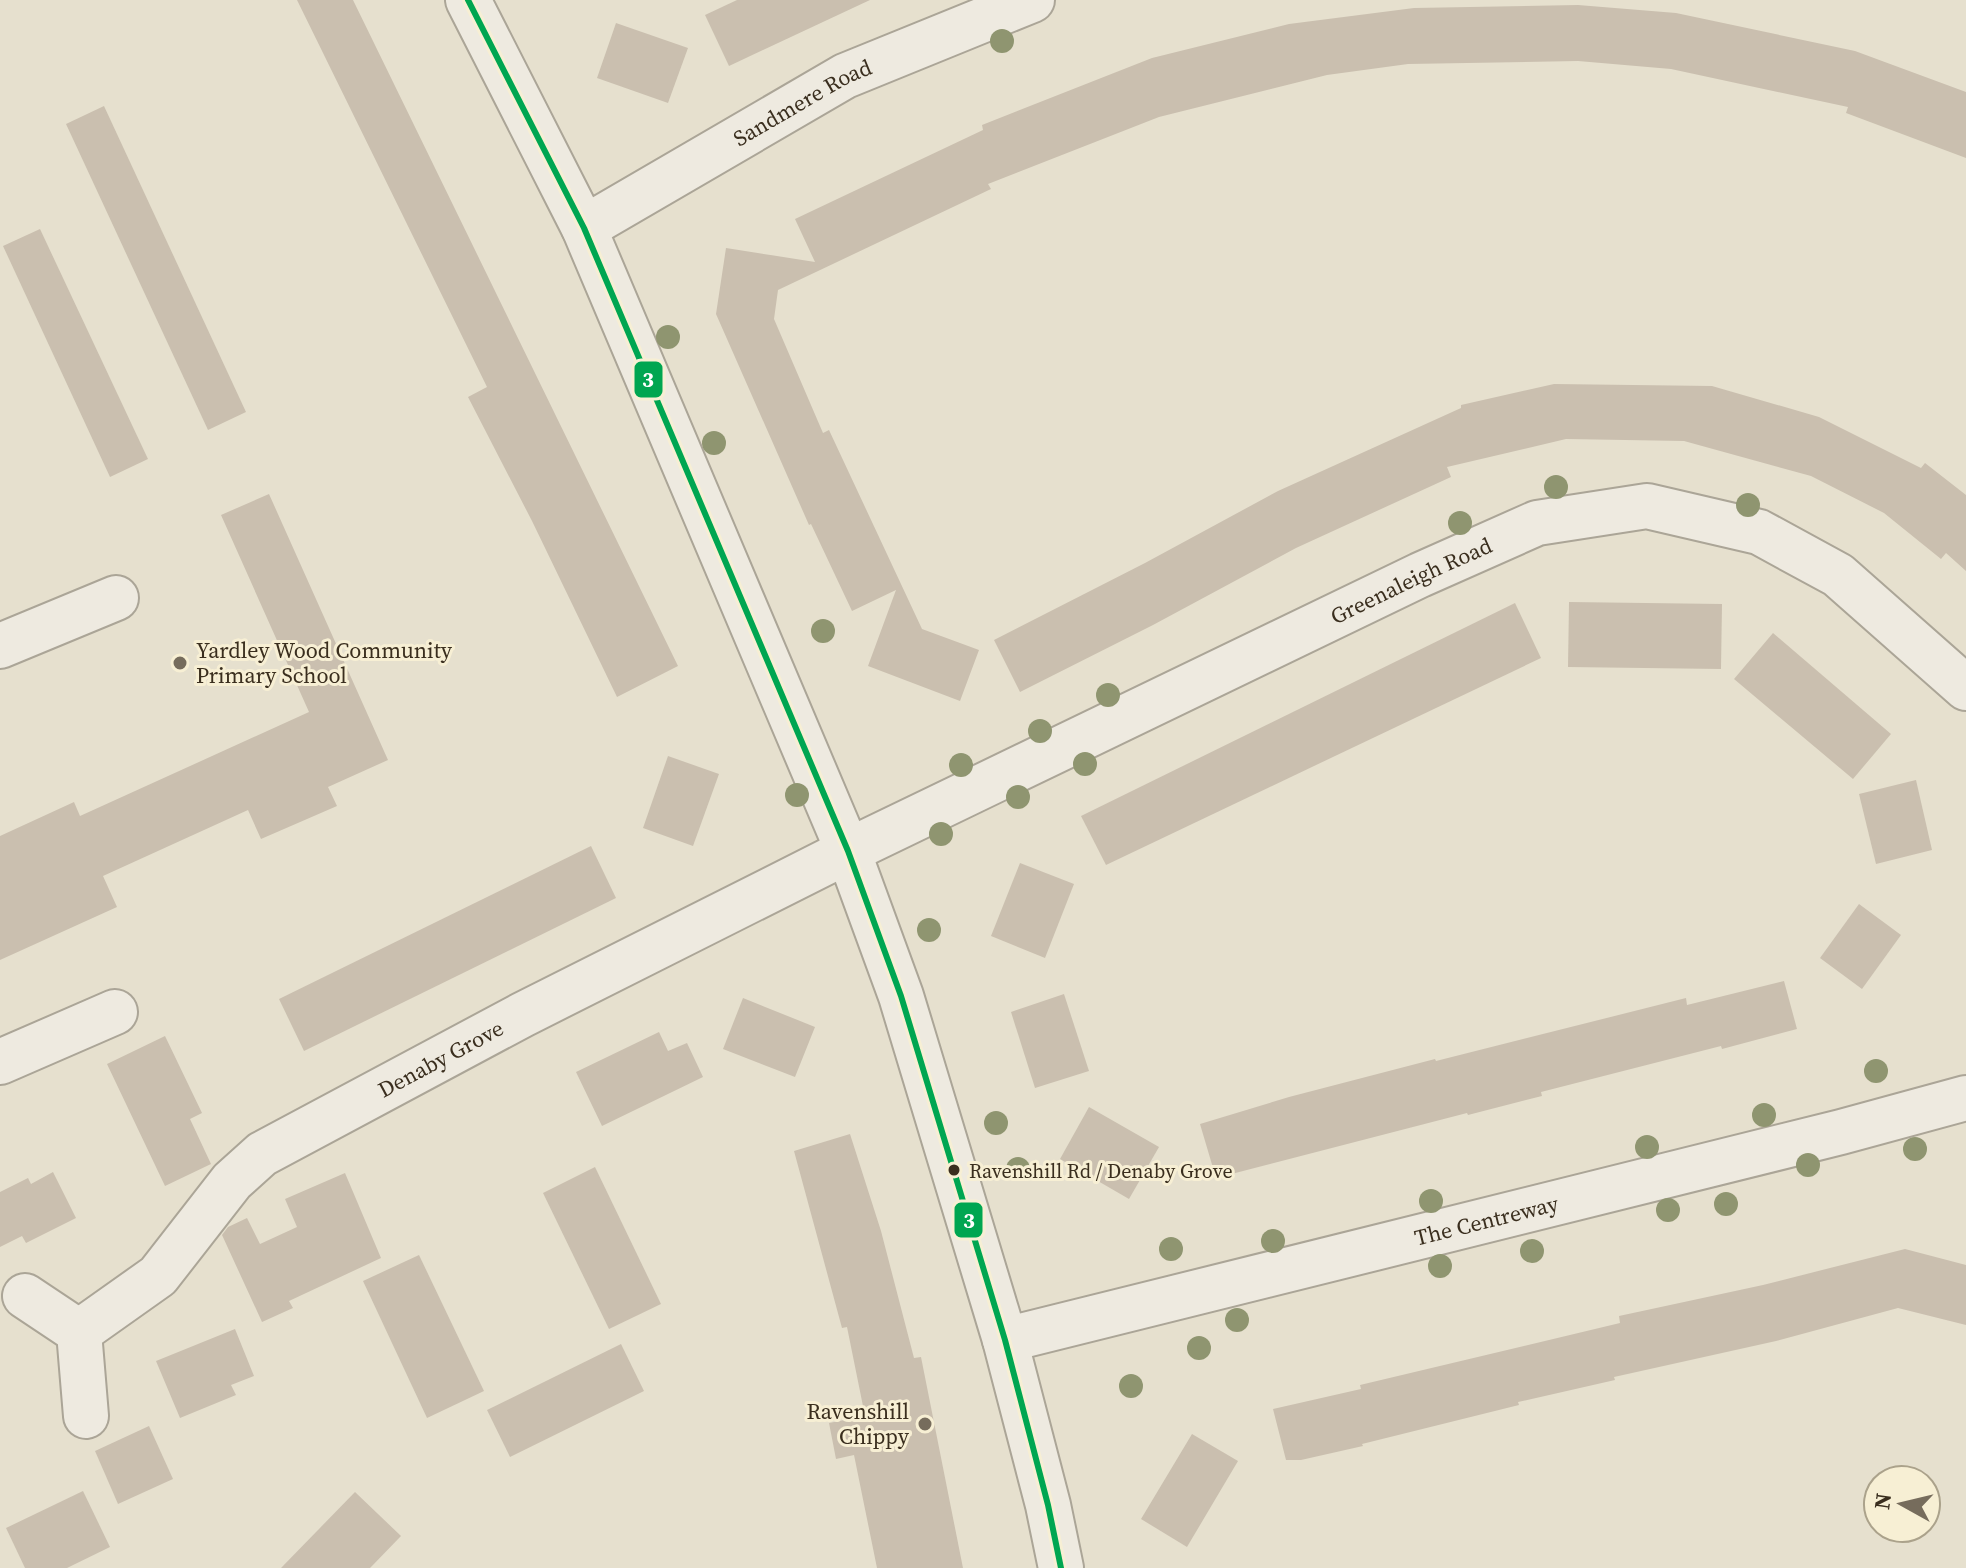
<svg xmlns="http://www.w3.org/2000/svg" width="1966" height="1568" viewBox="0 0 1966 1568" font-family="'Source Serif 4',serif">
	<style>
		.building { fill: #cabfaf }
		.lines { fill: none; stroke-linecap: round; stroke-linejoin: round }
		.minor-casing { stroke: #aba597; stroke-width: 48 }
		.minor { stroke: #eeeae0; stroke-width: 44 }
		.bus-1-casing { stroke: #f7efd4; stroke-width: 12 }
		.bus-1 { stroke: #00a651; stroke-width: 6 }
		.tree { fill: #8f9570 }
		.poi-dot { fill: #766c5c; stroke: #f7efd4; stroke-width: 3 }
		.bus-dot { fill: #3a2e1e; stroke: #f7efd4; stroke-width: 3 }
		.labels { text-anchor: middle; stroke-width: 6; stroke-linejoin: round; paint-order: stroke }
		.bus-label { font-size: 20px; fill: #3a2e1e; stroke: #f7efd4; text-anchor: start }
		.street-label { font-size: 22px; fill: #3a2e1e; stroke: #f7efd4 }
		.poi-label { font-size: 22px; fill: #3a2e1e; stroke: #f7efd4; text-anchor: start }
		.line-badge { stroke: #f7efd4; stroke-width: 3 }
		.badge-label { font-size: 22px; text-anchor: middle; font-weight: bold; fill: #fff }
	</style>
	<rect width="100%" height="100%" fill="#e6e0ce"/>
	<g class="building">
		<polygon points="297,0 353,0 678,666 617,697 532,521 468,397 487,387"/>
		<polygon points="737,0 870,0 729,66 705,15"/>
		<polygon points="1578,5 1676,13 1855,51 1966,92 1966,158 1846,113 1848,107 1671,69 1578,61 1408,64 1327,75 1159,117 988,184 991,189 778,290 774,319 823,433 829,430 922,629 979,650 960,701 868,666 896,590 852,611 811,524 809,525 716,314 726,248 815,262 795,219 983,130 982,125 1152,58 1289,24 1414,8"/>
		<polygon points="616,23 688,48 668,103 597,78"/>
		<polygon points="104,106 246,412 208,430 66,124"/>
		<polygon points="40,229 148,459 110,477 3,246"/>
		<polygon points="1554,384 1712,386 1819,417 1921,468 1925,463 1966,495 1966,571 1946,553 1941,559 1884,513 1811,476 1684,441 1566,439 1447,467 1451,477 1296,548 1153,625 1020,692 994,640 1145,563 1278,491 1461,408 1461,405"/>
		<polygon points="269,494 388,760 328,787 337,806 261,839 248,810 103,876 117,907 0,960 0,836 74,802 80,816 309,712 221,515"/>
		<polygon points="1569,602 1722,604 1721,669 1568,667"/>
		<polygon points="1515,603 1541,658 1106,865 1081,816"/>
		<polygon points="1773,633 1891,734 1853,779 1734,679"/>
		<polygon points="668,756 719,774 693,846 643,828"/>
		<polygon points="1916,780 1932,850 1876,864 1859,794"/>
		<polygon points="591,846 616,898 304,1051 279,999"/>
		<polygon points="1020,863 1074,884 1045,958 991,936"/>
		<polygon points="1859,904 1901,935 1862,989 1820,958"/>
		<polygon points="1784,981 1797,1029 1722,1049 1721,1046 1541,1092 1542,1096 1468,1115 1467,1113 1216,1178 1200,1124 1289,1097 1435,1059 1436,1061 1686,998 1687,1005"/>
		<polygon points="1064,994 1089,1071 1035,1088 1011,1012"/>
		<polygon points="743,998 815,1027 795,1077 723,1049"/>
		<polygon points="659,1032 668,1051 687,1043 703,1077 602,1126 576,1072"/>
		<polygon points="165,1036 202,1113 190,1119 211,1164 165,1186 107,1064"/>
		<polygon points="1089,1107 1159,1147 1129,1199 1060,1159"/>
		<polygon points="850,1134 881,1231 914,1358 921,1357 963,1568 877,1568 854,1455 836,1459 829,1423 865,1416 847,1327 842,1328 794,1151"/>
		<polygon points="595,1167 661,1304 609,1329 543,1193"/>
		<polygon points="53,1172 76,1218 26,1243 22,1236 0,1247 0,1192 28,1178 31,1184"/>
		<polygon points="345,1173 381,1258 289,1301 293,1308 262,1322 222,1235 228,1227 247,1218 260,1244 297,1227 285,1199"/>
		<polygon points="1905,1249 1966,1265 1966,1325 1898,1308 1776,1341 1614,1377 1615,1380 1518,1402 1519,1405 1362,1444 1363,1446 1301,1460 1286,1460 1273,1409 1361,1389 1360,1385 1620,1323 1619,1316 1763,1285"/>
		<polygon points="419,1255 484,1391 427,1418 363,1281"/>
		<polygon points="235,1329 254,1376 231,1385 236,1395 180,1418 156,1361"/>
		<polygon points="621,1344 644,1391 510,1457 487,1410"/>
		<polygon points="149,1426 173,1479 118,1504 95,1451"/>
		<polygon points="1192,1434 1238,1461 1187,1547 1141,1519"/>
		<polygon points="83,1491 110,1547 67,1568 25,1568 6,1528"/>
		<polygon points="355,1492 401,1536 370,1568 281,1568"/>
	</g>
	<g class="lines">
		<defs>
			<g id="minor">
				<polyline points="468,0 584,228 848,851 901,996 1005,1340 1048,1505 1061,1568"/>
				<path id="s1" d="M584 228 845 76 1032 0"/>
				<polyline points="0,646 116,598"/>
				<polyline points="0,1062 115,1012"/>
				<polyline points="25,1296 79,1332 86,1416"/>
				<path id="s2" d="M79 1332 158 1276 232 1181 262 1154 522 1015 848 851 1420 575 1537 523 1647 506 1759 532 1838 575 1966 688"/>
				<path id="s3" d="M1005 1340 1841 1132 1966 1098"/>
			</g>
		</defs>
		<use href="#minor" class="minor-casing"/>
		<use href="#minor" class="minor"/>
		<defs>
			<polyline id="bus-1" points="468,0 584,228 848,851 901,996 1005,1340 1048,1505 1061,1568"/>
		</defs>
		<use href="#bus-1" class="bus-1-casing"/>
		<use href="#bus-1" class="bus-1"/>
	</g>
	<g class="tree">
		<circle cx="1002" cy="41" r="12"/>
		<circle cx="668" cy="337" r="12"/>
		<circle cx="714" cy="443" r="12"/>
		<circle cx="1556" cy="487" r="12"/>
		<circle cx="1748" cy="505" r="12"/>
		<circle cx="1460" cy="523" r="12"/>
		<circle cx="823" cy="631" r="12"/>
		<circle cx="1108" cy="695" r="12"/>
		<circle cx="1040" cy="731" r="12"/>
		<circle cx="1085" cy="764" r="12"/>
		<circle cx="961" cy="765" r="12"/>
		<circle cx="797" cy="795" r="12"/>
		<circle cx="1018" cy="797" r="12"/>
		<circle cx="941" cy="834" r="12"/>
		<circle cx="929" cy="930" r="12"/>
		<circle cx="1876" cy="1071" r="12"/>
		<circle cx="1764" cy="1115" r="12"/>
		<circle cx="996" cy="1123" r="12"/>
		<circle cx="1647" cy="1147" r="12"/>
		<circle cx="1915" cy="1149" r="12"/>
		<circle cx="1808" cy="1165" r="12"/>
		<circle cx="1018" cy="1169" r="12"/>
		<circle cx="1431" cy="1201" r="12"/>
		<circle cx="1726" cy="1204" r="12"/>
		<circle cx="1668" cy="1210" r="12"/>
		<circle cx="1273" cy="1241" r="12"/>
		<circle cx="1171" cy="1249" r="12"/>
		<circle cx="1532" cy="1251" r="12"/>
		<circle cx="1440" cy="1266" r="12"/>
		<circle cx="1237" cy="1320" r="12"/>
		<circle cx="1199" cy="1348" r="12"/>
		<circle cx="1131" cy="1386" r="12"/>
	</g>
	<g class="poi-dot">
		<circle cx="180" cy="663" r="8"/>
		<circle cx="925" cy="1424" r="8"/>
	</g>
	<circle class="bus-dot" cx="954" cy="1170" r="7"/>
	<g class="labels">
		<g class="bus-label">
			<text x="969" y="1178">Ravenshill Rd / Denaby Grove</text>
		</g>
		<g class="street-label">
			<text dy="8" stroke="none"><textPath href="#s1" startOffset="252">Sandmere Road</textPath></text>
			<text dy="8" stroke="none"><textPath href="#s2" startOffset="1542">Greenaleigh Road</textPath></text>
			<text dy="8" stroke="none"><textPath href="#s2" startOffset="460">Denaby Grove</textPath></text>
			<text dy="8" stroke="none"><textPath href="#s3" startOffset="496">The Centreway</textPath></text>
		</g>
		<g class="poi-label">
			<text x="196" y="658">Yardley Wood Community<tspan x="196" dy="25">Primary School</tspan></text>
			<text x="909" y="1419" text-anchor="end">Ravenshill<tspan x="909" dy="25">Chippy</tspan></text>
		</g>
	</g>
	<g class="line-badge">
		<rect x="633" y="360" width="31" height="39" rx="8" fill="#00a651"/>
		<rect x="953" y="1201" width="31" height="38" rx="8" fill="#00a651"/>
	</g>
	<g class="badge-label">
		<text x="648" y="387">3</text>
		<text x="969" y="1228">3</text>
	</g>
	<g transform="translate(1902 1504) rotate(278)"><circle r="38" fill="#f7efd4" stroke="#aba28b" stroke-width="2"/>
	<path d="M0-6L14 30L0 20L-14 30Z" fill="#766c5c"/>
	<text y="-12" font-size="22" font-weight="bold" text-anchor="middle" fill="#3a2e1e">N</text>
	</g>
</svg>
